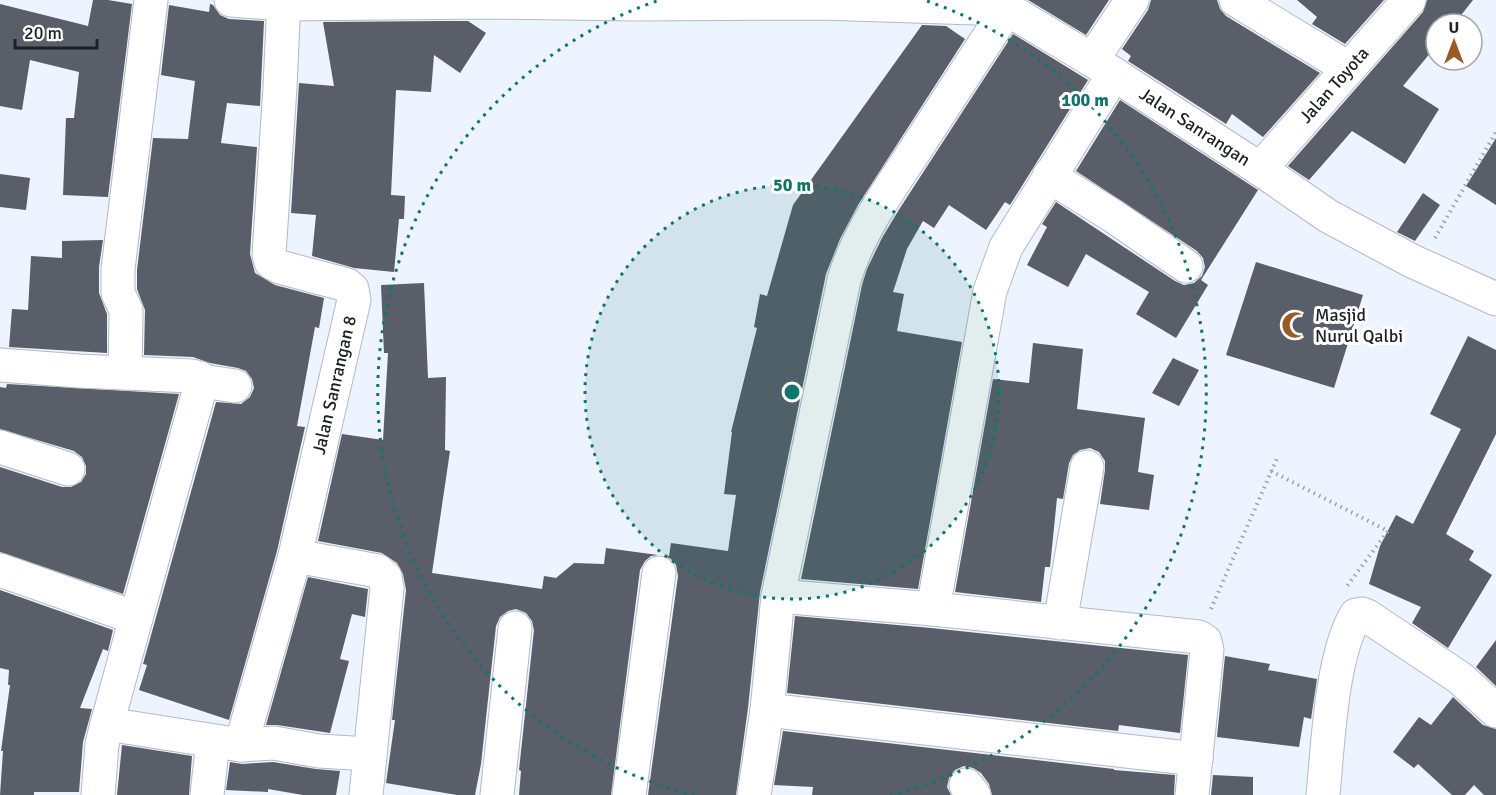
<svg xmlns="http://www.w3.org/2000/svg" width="1496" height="795" viewBox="0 0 1496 795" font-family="Signika,sans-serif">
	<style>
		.building { fill: #595e68 }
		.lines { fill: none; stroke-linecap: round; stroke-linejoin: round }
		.minor-casing { stroke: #b4b9c5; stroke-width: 35 }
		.path { stroke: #9da1aa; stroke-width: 4; stroke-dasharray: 1.5 4.5; stroke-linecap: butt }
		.minor { stroke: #fff; stroke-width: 33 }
		.ring { fill: none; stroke: #0f766e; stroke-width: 3; stroke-dasharray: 3 6 }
		.labels { text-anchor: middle; stroke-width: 6; stroke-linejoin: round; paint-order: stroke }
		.street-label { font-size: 18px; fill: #1e2024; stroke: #fff }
		.poi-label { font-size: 18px; fill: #1e2024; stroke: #fff; text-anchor: start }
		.centre { fill: #0f766e; stroke: #fff; stroke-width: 3 }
		.ring-label { font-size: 18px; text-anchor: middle; font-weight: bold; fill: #0f766e; stroke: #fff; stroke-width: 6; stroke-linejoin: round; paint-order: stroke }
	</style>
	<rect width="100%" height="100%" fill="#edf3ff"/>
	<g class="building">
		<polygon points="93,0 108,0 132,4 108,197 63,195 66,118 74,118 79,72 30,60 22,110 0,106 0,4 88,26"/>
		<polygon points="1028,0 1109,0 1086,35"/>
		<polygon points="1151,0 1217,0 1220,9 1226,16 1320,73 1263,137 1232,114 1226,124 1128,61 1131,56 1122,49 1148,10"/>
		<polygon points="1297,0 1384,0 1345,44 1312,24 1317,17"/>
		<polygon points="1427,0 1473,0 1454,24 1436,24 1436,46 1403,86 1439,109 1405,164 1352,131 1309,180 1288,166 1423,12"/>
		<polygon points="210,4 213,5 220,15 229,19 264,21 260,106 227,103 221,143 257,147 250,254 255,273 275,285 324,298 319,328 315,327 297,426 305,427 277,551 229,720 139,690 147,665 143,664 216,402 241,404 250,397 254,388 252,379 246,371 238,368 210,363 193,357 144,355 145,310 137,289 137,270 153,138 188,139 195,81 161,75 169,5 209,12"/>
		<polygon points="441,21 468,21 486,33 460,73 434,55 431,92 396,90 391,195 405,196 404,219 399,219 394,272 354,268 312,256 316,215 291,213 299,83 334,86 323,22"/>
		<polygon points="922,25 946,26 965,39 858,205 840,239 826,274 760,592 748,708 736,795 648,795 678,576 676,565 671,559 665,556 669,556 671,543 728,551 736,495 724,494 732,432 731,432 757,328 754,327 760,294 767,296 793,205"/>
		<polygon points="1013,34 1088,80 1010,205 1005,202 986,230 949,205 934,228 923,221 907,249 893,292 904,294 897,331 962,342 918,589 801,579 862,285 867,269 882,238 900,208"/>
		<polygon points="1120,100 1258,190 1201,280 1208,285 1176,338 1136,314 1149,292 1086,254 1068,287 1027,265 1047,227 1042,224 1056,202 1175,281 1184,285 1194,283 1202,276 1205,267 1203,258 1197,251 1076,171"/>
		<polygon points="1496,138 1496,205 1466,186"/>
		<polygon points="0,174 30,178 26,210 0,207"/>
		<polygon points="1423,193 1440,205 1415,241 1397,232"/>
		<polygon points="103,240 99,267 99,293 107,314 107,353 9,347 12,309 28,310 31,256 62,258 62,241"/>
		<polygon points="1256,262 1363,295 1334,388 1226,355"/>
		<polygon points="424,283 428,378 446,377 445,450 450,451 432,573 542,589 544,576 556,578 574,563 604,564 606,548 658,555 651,556 645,561 640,570 611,795 519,795 521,771 519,770 534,630 532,621 526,613 516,609 508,611 500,617 496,626 481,764 475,795 457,795 386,783 395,720 392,720 406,590 403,574 397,563 382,553 318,541 342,434 383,440 388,353 384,353 381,285"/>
		<polygon points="1468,336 1496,350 1496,434 1446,534 1474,551 1469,560 1492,575 1448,648 1412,623 1421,607 1369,584 1380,546 1396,515 1413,524 1461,429 1430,414"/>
		<polygon points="1033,343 1083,349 1077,409 1145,418 1138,472 1154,475 1149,510 1100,504 1105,470 1105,461 1099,452 1090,448 1080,450 1073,455 1069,463 1063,499 1057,498 1050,567 1045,567 1041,602 955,592 993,379 1029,383"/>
		<polygon points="1173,358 1199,370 1179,406 1152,393"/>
		<polygon points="7,384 179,394 123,594 0,552 0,467 62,487 71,487 81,482 86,474 86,466 82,457 74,451 0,429 0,387 6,388"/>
		<polygon points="308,577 368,589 365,617 352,614 340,659 349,661 330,733 277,725 266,725"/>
		<polygon points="0,590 113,630 108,651 103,649 80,708 92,709 83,742 79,792 34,792 34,795 0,795 3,751 1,751 10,685 8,685 9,670 0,668"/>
		<polygon points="795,616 931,628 1188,655 1180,733 1119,725 1118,731 787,693"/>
		<polygon points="1496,640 1496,686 1476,667"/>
		<polygon points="1225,656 1270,664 1268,670 1317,679 1311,719 1304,717 1299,747 1217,737"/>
		<polygon points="1453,697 1483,725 1496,729 1496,795 1484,795 1474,785 1465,795 1452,795 1418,764 1414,768 1393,752 1419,717 1431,725"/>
		<polygon points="783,731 1114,769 1114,770 1175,775 1174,795 992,795 989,784 981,773 973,768 964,766 955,770 949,778 947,787 951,795 812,795 813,787 774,785"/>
		<polygon points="122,745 192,756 189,795 117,795"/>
		<polygon points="230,762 242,764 273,762 316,769 340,771 336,795 303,795 268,789 268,792 226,790"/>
		<polygon points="1213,775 1253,777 1253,795 1211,795"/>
	</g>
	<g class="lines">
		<defs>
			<g id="minor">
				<path id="s1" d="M231 0 283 4 488 2 635 4 820 3 1007 9 1092 60 1260 169 1328 216 1412 261 1496 299"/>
				<polyline points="1236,0 1348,68"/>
				<polyline points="1092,60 1132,0"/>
				<path id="s2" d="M1260 169 1409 0"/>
				<polyline points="1049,176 1113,216 1186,266"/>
				<polyline points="0,365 79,371 192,376 200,378 202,381 136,618"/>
				<polyline points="125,373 126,316 126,310 118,293 118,269 151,0"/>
				<polyline points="202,381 235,386"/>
				<polyline points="0,447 68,469"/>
				<polyline points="295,556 378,571 385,577 387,588 366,795"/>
				<polyline points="0,570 136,618 107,724 241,745 274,743 319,751 369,754"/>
				<polyline points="778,596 933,609 1199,637 1205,641 1207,650 1192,795"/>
				<polyline points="933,609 990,291 1006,247 1114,74"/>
				<polyline points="1060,623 1087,467"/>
				<polyline points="767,710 1196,759"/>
				<path id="s3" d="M241 745 295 556 354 300 352 289 347 285 280 267 271 262 269 255 280 87 284 0"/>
				<polyline points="966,785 974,795"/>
				<polyline points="98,795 102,744 107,724"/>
				<polyline points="207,795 213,741"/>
				<polyline points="497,795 515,628"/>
				<polyline points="629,795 659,573"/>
				<path d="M754 795 767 710 778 596 844 280C858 233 887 193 914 152 945 104 976 57 1007 9"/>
				<path d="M1323 795C1328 745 1331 657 1356 615L1362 614 1367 616 1460 678 1496 711"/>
			</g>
		</defs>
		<use href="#minor" class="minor-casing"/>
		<g class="path">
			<polyline points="1435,238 1496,132"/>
			<polyline points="1271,471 1388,531 1347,586"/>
			<polyline points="1211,609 1278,456"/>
		</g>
		<use href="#minor" class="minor"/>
	</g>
	<circle cx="792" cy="392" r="207" fill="#0f766e" fill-opacity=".12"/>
	<g class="ring">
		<circle cx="792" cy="392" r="207"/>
		<path d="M695 795A414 414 0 0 1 657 1M927 1A414 414 0 0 1 889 795"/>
	</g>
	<defs>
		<symbol id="mosque-bare" viewBox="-9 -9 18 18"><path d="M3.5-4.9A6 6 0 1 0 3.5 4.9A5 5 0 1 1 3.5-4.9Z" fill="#9b5926" stroke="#fff" stroke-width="2.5" paint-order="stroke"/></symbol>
	</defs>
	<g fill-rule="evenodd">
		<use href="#mosque-bare" x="1276" y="306" width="38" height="38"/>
	</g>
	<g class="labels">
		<g class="street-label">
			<text dy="6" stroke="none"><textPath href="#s2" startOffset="112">Jalan Toyota</textPath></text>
			<text dy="6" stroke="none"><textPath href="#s1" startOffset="998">Jalan Sanrangan</textPath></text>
			<text dy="6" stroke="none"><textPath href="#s3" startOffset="372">Jalan Sanrangan 8</textPath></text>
		</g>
		<g class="poi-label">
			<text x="1315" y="321">Masjid<tspan x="1315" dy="21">Nurul Qalbi</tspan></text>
		</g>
	</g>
	<circle cx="792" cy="392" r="9" class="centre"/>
	<g class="ring-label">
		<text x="1085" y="106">100 m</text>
		<text x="792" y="191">50 m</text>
	</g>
	<g transform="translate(1454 42)"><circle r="28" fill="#ffffff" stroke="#a5a6a7" stroke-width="1.5"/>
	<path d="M0-4.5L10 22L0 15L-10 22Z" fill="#9b5926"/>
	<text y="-9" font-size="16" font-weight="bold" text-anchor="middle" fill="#1e2024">U</text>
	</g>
	<path d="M15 39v9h82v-9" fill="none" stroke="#1e2024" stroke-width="3"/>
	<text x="24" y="39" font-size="18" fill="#1e2024" stroke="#ffffff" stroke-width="4.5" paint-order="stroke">20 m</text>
</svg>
